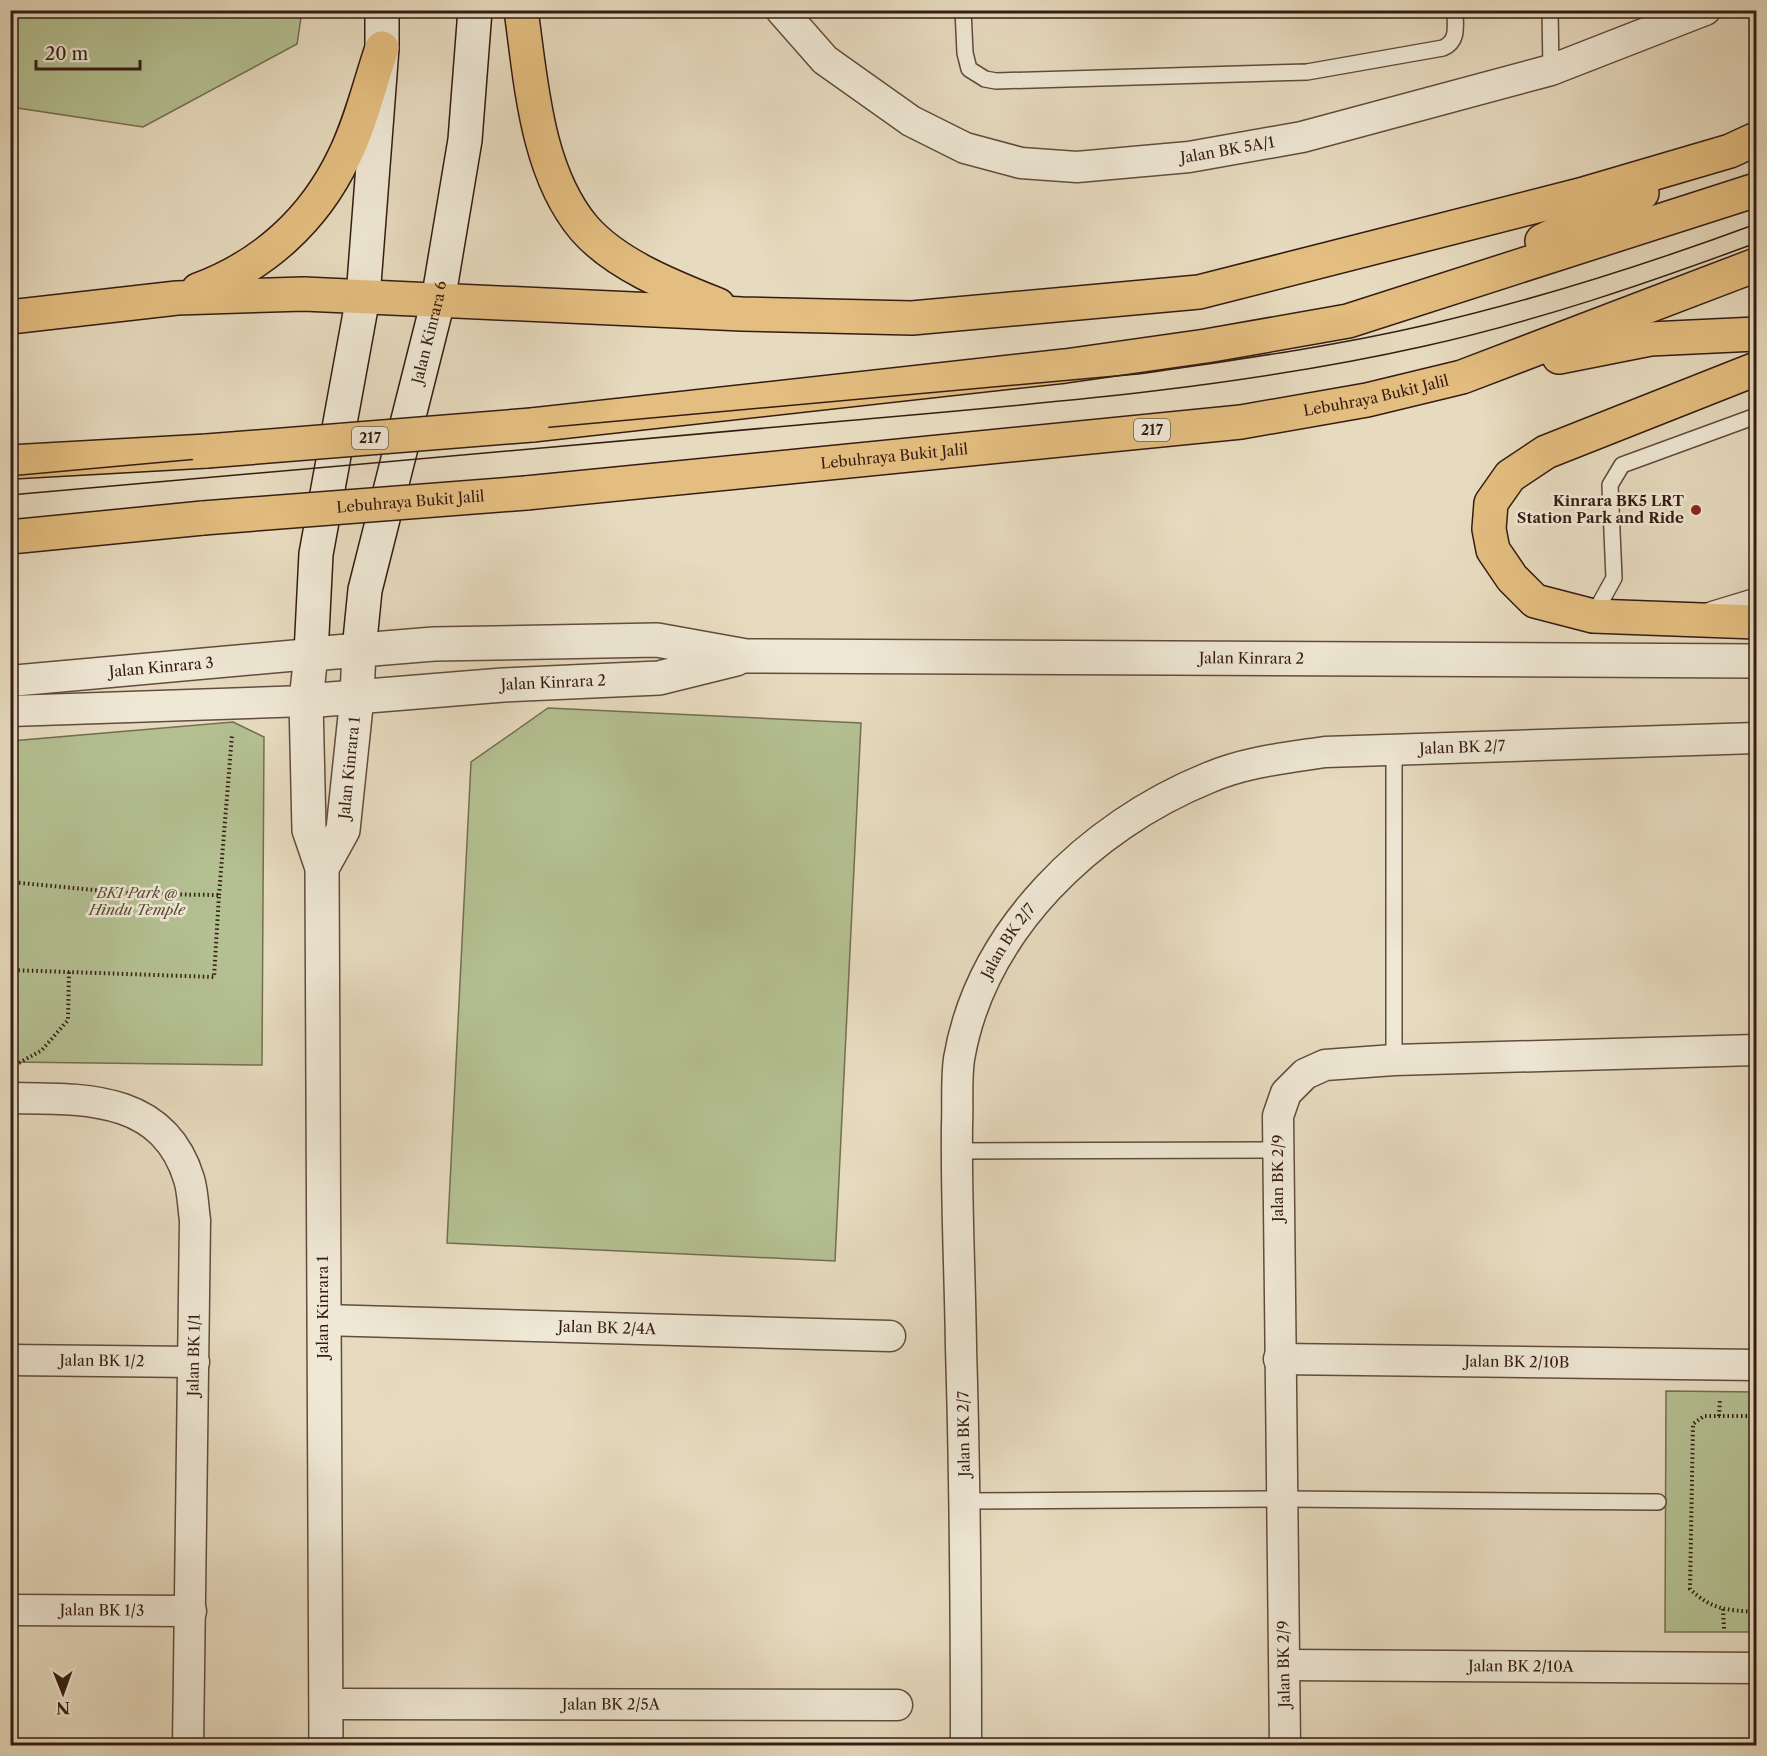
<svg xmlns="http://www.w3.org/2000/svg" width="1767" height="1756" viewBox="0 0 1767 1756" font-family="'Libre Caslon Text',serif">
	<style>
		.green { fill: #b4c092; stroke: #746e52; stroke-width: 1.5 }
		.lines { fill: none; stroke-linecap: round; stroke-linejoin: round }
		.service-casing { stroke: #624c3d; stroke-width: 18 }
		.minor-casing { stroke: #624c3d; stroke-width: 33 }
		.tertiary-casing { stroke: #624c3d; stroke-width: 36 }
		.secondary-casing { stroke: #351c12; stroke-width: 36 }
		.trunk-casing { stroke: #351c12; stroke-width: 36 }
		.path { stroke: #351c12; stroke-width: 4; stroke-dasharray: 1.5 3; stroke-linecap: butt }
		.service { stroke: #efe8d5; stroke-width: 15 }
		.minor { stroke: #efe8d5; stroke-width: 30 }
		.tertiary { stroke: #efe8d5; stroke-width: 33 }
		.secondary { stroke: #efe8d5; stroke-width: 33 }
		.trunk { stroke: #e4be80; stroke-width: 33 }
		.tram { stroke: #351c12; stroke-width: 1.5 }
		.trunk-bridge-casing { stroke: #351c12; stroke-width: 36; stroke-linecap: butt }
		.trunk-bridge { stroke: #e4be80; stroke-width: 33 }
		.poi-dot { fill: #8f2418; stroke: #efe8d5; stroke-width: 2 }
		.labels { text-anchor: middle; stroke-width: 5; stroke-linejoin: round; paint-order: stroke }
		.shield { fill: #efe8d5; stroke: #6d594c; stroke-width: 1.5 }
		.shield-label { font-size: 14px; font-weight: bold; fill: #351c12 }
		.street-label { font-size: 15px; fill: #351c12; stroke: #efe8d5 }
		.poi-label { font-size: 15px; font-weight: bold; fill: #351c12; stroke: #efe8d5; text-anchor: end }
		.park-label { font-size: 15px; font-style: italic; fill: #5b4d38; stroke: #efe8d5 }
	</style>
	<rect width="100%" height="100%" fill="#e7dbbf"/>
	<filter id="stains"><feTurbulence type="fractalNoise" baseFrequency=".00333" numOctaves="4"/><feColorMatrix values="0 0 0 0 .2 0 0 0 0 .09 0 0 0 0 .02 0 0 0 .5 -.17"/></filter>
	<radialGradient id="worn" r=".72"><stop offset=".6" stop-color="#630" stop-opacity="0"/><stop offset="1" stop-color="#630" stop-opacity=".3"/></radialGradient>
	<g class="green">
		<polygon points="11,10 302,10 302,11 297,44 143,127 11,107"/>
		<polygon points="548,708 861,723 835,1261 447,1243 471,762"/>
		<polygon points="233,722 264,737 262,1065 11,1062 11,741"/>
		<polygon points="1666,1391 1756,1392 1756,1632 1665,1632"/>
	</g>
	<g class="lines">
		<defs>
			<g id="service">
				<path d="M963 10 965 53 969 69 985 79 996 81 1307 72 1443 48C1459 41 1455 26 1455 10"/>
				<polyline points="1550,10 1551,70"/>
				<polyline points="1710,610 1756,596"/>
				<polyline points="1593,616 1614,578 1610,485 1622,465 1756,416"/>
				<polyline points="1394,751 1394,1060"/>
				<polyline points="957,1151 1278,1150"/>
				<polyline points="965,1501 1281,1499 1658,1502"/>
			</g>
			<g id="minor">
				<path id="s1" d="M781 10 825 60 911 121 965 148 1021 163 1077 167 1189 157 1302 137 1551 70 1705 10"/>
				<path id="s2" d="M10 681 311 654"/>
				<polyline points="10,711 306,701"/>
				<path d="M10 1098C82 1099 163 1094 189 1179 193 1192 193 1207 195 1220L188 1746"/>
				<path id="s3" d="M323 1320 890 1336"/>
				<path id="s4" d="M1279 1359 1756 1365"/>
				<path id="s5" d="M10 1360 194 1362"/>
				<path id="s6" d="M10 1610 191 1611"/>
				<path id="s7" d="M1285 1665 1756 1668"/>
				<path id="s8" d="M326 1704 897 1705"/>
				<path id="s9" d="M966 1746C966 1613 965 1481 961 1348 960 1274 956 1199 957 1125 958 1104 956 1080 959 1059 981 930 1090 826 1208 778 1245 762 1285 758 1325 752L1756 738"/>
				<polyline points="1285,1746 1278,1116 1286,1093 1305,1074 1325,1065 1394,1060 1756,1050"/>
			</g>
			<g id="tertiary">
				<path id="s10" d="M306 701 503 685 659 678 736 659"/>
				<path id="s11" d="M322 868 343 830 357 697 359 650"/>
				<path id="s12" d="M326 1746 322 868 309 830 306 701 311 654 434 644 657 640 746 656 1756 661"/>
			</g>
			<g id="secondary">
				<path id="s13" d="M359 650 365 590 438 301 465 140 475 10"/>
				<polyline points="311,654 316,554 363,297 382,48 382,10"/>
			</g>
			<g id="trunk">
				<path d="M521 10C531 81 536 171 584 228 616 265 673 287 718 305"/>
				<polyline points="1542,241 1642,193"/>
				<path d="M198 290C263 266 314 220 344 157 361 123 370 83 382 48"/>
				<polyline points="10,317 177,298 304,294 742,314 912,318 1199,292 1580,195 1730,151 1756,139"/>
				<polyline points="1559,357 1650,339 1756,334"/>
				<polyline points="1756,369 1546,452 1510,476 1491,503 1489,529 1493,550 1512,578 1535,601 1593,616 1756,622"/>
				<polyline points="532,425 1065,366 1206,346 1348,321 1756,190"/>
				<polyline points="10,462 207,451"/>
				<path id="s14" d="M526 493 1241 422 1367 400 1462 377 1756 265"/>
				<polyline points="10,537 203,518"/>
			</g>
		</defs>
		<use href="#service" class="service-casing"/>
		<use href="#minor" class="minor-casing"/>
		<use href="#tertiary" class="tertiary-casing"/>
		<use href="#secondary" class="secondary-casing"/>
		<use href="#trunk" class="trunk-casing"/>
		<g class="path">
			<polyline points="10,882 137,894 219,895 214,977 10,970"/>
			<polyline points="219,895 232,735"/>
			<polyline points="19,1063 42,1050 68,1020 69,972"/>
			<polyline points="1719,1416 1720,1399"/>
			<path d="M1756 1416H1704L1693 1424 1690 1589C1712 1610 1727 1610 1756 1612"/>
			<polyline points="1723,1609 1724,1629"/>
		</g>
		<use href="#service" class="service"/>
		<use href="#minor" class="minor"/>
		<use href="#tertiary" class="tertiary"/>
		<use href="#secondary" class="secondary"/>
		<use href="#trunk" class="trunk"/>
		<g class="tram">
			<path d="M10 476 1138 374C1234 360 1331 347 1426 325 1538 299 1648 264 1756 224"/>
			<path d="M10 495C273 471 536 450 799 425 1008 406 1220 392 1425 346 1538 321 1648 283 1756 243"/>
		</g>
		<defs>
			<g id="trunk-bridge">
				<polyline points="207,451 532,425"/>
				<path id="s15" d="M203 518 526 493"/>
			</g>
		</defs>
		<use href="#trunk-bridge" class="trunk-bridge-casing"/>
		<use href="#trunk-bridge" class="trunk-bridge"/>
	</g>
	<circle class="poi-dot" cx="1696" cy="510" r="6"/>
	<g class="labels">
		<g class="shield">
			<rect x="1134" y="419" width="36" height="22" rx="4.5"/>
			<rect x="352" y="427" width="36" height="22" rx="4.5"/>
		</g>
		<g class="shield-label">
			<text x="1152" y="435">217</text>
			<text x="370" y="443">217</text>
		</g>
		<g class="street-label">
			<text dy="5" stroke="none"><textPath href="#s1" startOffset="498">Jalan BK 5A/1</textPath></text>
			<text dy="5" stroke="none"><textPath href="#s13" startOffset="326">Jalan Kinrara 6</textPath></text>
			<text dy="5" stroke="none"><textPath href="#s14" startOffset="856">Lebuhraya Bukit Jalil</textPath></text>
			<text dy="5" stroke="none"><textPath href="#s14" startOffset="370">Lebuhraya Bukit Jalil</textPath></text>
			<text dy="5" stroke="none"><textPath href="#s15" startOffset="208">Lebuhraya Bukit Jalil</textPath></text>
			<text dy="5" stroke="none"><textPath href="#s12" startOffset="2037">Jalan Kinrara 2</textPath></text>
			<text dy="5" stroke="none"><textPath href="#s2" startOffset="152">Jalan Kinrara 3</textPath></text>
			<text dy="5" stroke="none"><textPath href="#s10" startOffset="248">Jalan Kinrara 2</textPath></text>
			<text dy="5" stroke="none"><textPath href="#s9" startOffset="1336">Jalan BK 2/7</textPath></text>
			<text dy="5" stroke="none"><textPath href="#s11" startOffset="106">Jalan Kinrara 1</textPath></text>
			<text dy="5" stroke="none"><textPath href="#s9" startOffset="816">Jalan BK 2/7</textPath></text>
			<text transform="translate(1278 1178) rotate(-90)" y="5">Jalan BK 2/9</text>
			<text transform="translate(323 1307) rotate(-90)" y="5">Jalan Kinrara 1</text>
			<text dy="5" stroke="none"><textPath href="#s3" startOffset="284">Jalan BK 2/4A</textPath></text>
			<text transform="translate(194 1355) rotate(-89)" y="5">Jalan BK 1/1</text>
			<text dy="5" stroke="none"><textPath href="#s5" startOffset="92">Jalan BK 1/2</textPath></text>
			<text dy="5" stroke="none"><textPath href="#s4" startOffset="238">Jalan BK 2/10B</textPath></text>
			<text transform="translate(964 1434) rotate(-91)" y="5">Jalan BK 2/7</text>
			<text dy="5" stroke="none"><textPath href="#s6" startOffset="92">Jalan BK 1/3</textPath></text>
			<text transform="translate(1284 1664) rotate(-91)" y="5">Jalan BK 2/9</text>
			<text dy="5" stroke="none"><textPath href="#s7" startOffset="236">Jalan BK 2/10A</textPath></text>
			<text dy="5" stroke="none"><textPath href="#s8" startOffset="285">Jalan BK 2/5A</textPath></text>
		</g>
		<g class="poi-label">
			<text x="1684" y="506">Kinrara BK5 LRT<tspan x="1684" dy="17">Station Park and Ride</tspan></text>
		</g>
		<g class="park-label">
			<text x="137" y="898">BK1 Park @<tspan x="137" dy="17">Hindu Temple</tspan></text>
		</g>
	</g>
	<rect width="1767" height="1756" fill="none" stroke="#e7dbbf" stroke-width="36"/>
	<rect x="12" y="12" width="1743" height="1732" fill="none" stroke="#351c12" stroke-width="3"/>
	<rect x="18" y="18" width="1731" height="1720" fill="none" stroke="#351c12" stroke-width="1.5"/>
	<g transform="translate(63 1693) rotate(179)" stroke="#efe8d5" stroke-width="4.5" paint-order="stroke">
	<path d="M0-4.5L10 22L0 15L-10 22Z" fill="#351c12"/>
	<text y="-9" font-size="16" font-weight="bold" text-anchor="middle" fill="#351c12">N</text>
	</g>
	<path d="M36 60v9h104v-9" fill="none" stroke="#351c12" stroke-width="3"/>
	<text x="45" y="60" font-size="18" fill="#351c12" stroke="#efe8d5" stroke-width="4.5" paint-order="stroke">20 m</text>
	<rect width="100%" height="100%" filter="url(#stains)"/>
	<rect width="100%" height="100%" fill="url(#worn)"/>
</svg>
